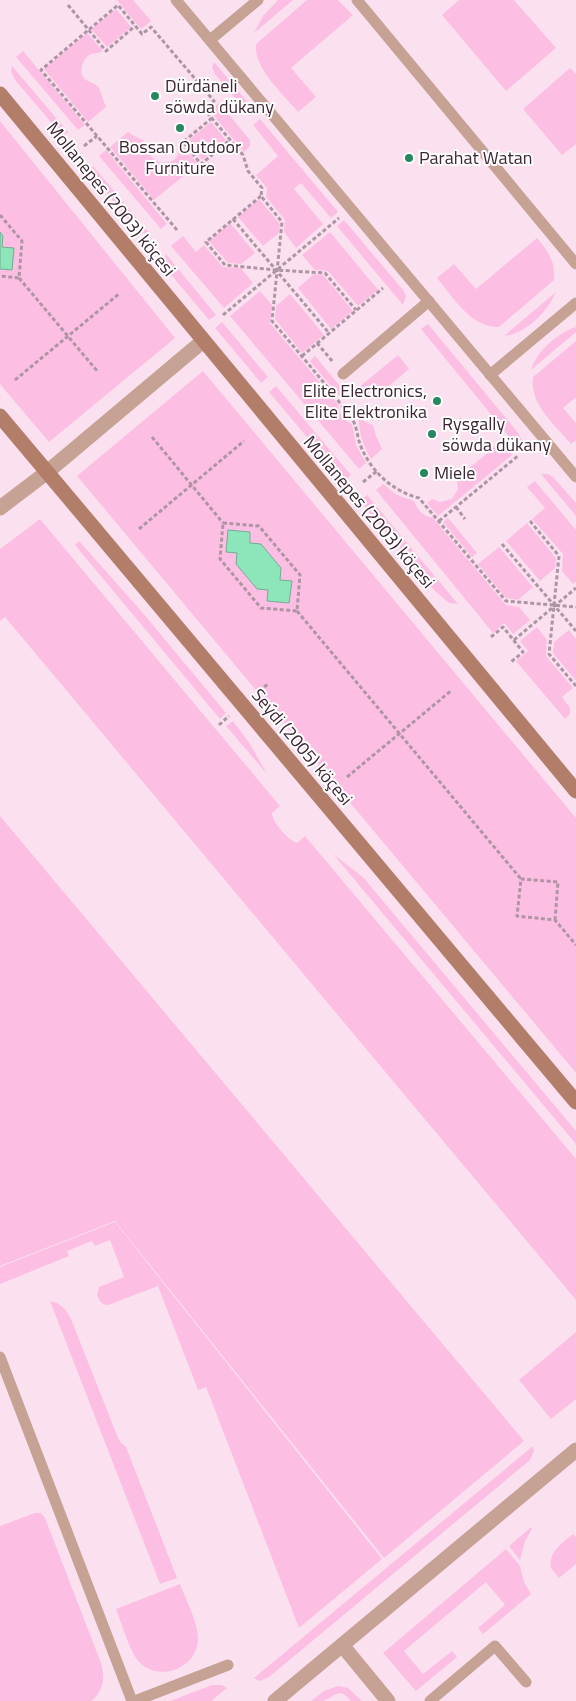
<svg xmlns="http://www.w3.org/2000/svg" width="576" height="1701" viewBox="0 0 576 1701" font-family="'Titillium Web',sans-serif">
	<style>
		.green { fill: #fdbee4 }
		.water { fill: #8de5ba; stroke: #75ab92 }
		.lines { fill: none; stroke-linecap: round; stroke-linejoin: round }
		.path { stroke: #ae95a4; stroke-width: 3; stroke-dasharray: 4 2.5; stroke-linecap: butt }
		.lane { stroke: #c6a294; stroke-width: 11 }
		.street { stroke: #c6a294; stroke-width: 15 }
		.secondary { stroke: #b27e6a; stroke-width: 15 }
		.poi-dot { fill: #268760; stroke: #fff; stroke-width: 2 }
		.labels { text-anchor: middle; stroke-width: 4; stroke-linejoin: round; paint-order: stroke }
		.poi-label { font-size: 18px; fill: #3d2534; stroke: #fff; text-anchor: start }
		.street-label { font-size: 18px; fill: #3d2534; stroke: #fff }
	</style>
	<rect width="100%" height="100%" fill="#fbe1f0"/>
	<g class="green">
		<polygon points="117,0 133,0 151,21 141,29"/>
		<polygon points="278,0 293,0 254,33 263,16"/>
		<path d="M307 0H338L353 15 291 68 316 97 298 112C284 95 253 68 256 44Z"/>
		<polygon points="459,0 514,0 556,48 506,91 442,15"/>
		<polygon points="116,9 131,27 107,47 91,29"/>
		<path d="M87 33 103 51C98 54 93 52 88 56 85 58 83 62 82 66 78 83 94 80 99 88 102 94 103 101 106 107L88 122 44 69Z"/>
		<polygon points="23,51 85,125 78,130 16,57"/>
		<polygon points="214,62 255,111 250,116 215,74 212,67"/>
		<polygon points="12,66 68,132 63,136 15,80 11,72"/>
		<polygon points="570,68 576,74 576,144 562,155 523,109"/>
		<polygon points="219,103 250,140 250,146 244,152 210,111"/>
		<polygon points="260,119 338,212 331,218 301,183 294,189 323,224 296,248 284,232 285,220 266,197 267,188 256,175 278,156 253,125"/>
		<polygon points="0,121 175,338 49,442 0,384"/>
		<polygon points="211,122 226,140 202,160 186,142"/>
		<path d="M128 132C133 136 140 138 145 142 149 146 148 152 151 156 156 164 168 165 175 159 179 155 178 149 183 146L198 164 154 200 110 147Z"/>
		<polygon points="106,150 167,224 161,229 99,156"/>
		<polygon points="93,166 151,235 139,232 88,171"/>
		<polygon points="259,199 280,224 279,233 263,246 238,217"/>
		<polygon points="344,220 403,290 406,296 403,305 337,226"/>
		<polygon points="230,223 255,253 241,264 228,263 209,241"/>
		<polygon points="330,232 378,290 358,306 328,271 315,270 302,255"/>
		<polygon points="183,236 196,252 204,245 223,267 241,268 253,283 224,308 171,246"/>
		<path d="M537 238C548 251 556 262 554 280L499 327C471 328 453 297 437 278L454 264 476 289Z"/>
		<polygon points="166,254 216,315 209,320 163,265 163,260"/>
		<polygon points="314,274 323,275 353,311 331,329 298,288"/>
		<path d="M260 291 272 305 270 323 338 404C339 414 343 420 352 424L356 445 366 463 359 469 230 316Z"/>
		<path d="M556 292C547 312 527 333 504 336Z"/>
		<polygon points="290,294 324,335 302,353 275,319 276,306"/>
		<polygon points="222,322 268,377 261,383 215,328"/>
		<polygon points="428,324 519,434 522,441 522,452 421,329"/>
		<path d="M576 327V332L531 370C536 351 558 333 576 327Z"/>
		<path d="M576 341V397L563 408 576 423V440L571 444C555 425 529 404 533 377Z"/>
		<polygon points="398,355 409,369 383,391 372,389 362,393 358,388"/>
		<polygon points="315,356 344,391 339,396 310,361"/>
		<polygon points="203,371 576,818 576,1073 77,476"/>
		<polygon points="276,386 351,475 344,481 269,392"/>
		<path d="M359 415 365 422 373 425 376 436 382 449 371 459C363 445 358 431 359 415Z"/>
		<polygon points="501,442 512,455 438,516 427,503 432,499 440,502 452,499 458,489 457,478"/>
		<polygon points="541,474 548,474 553,477 576,503 576,516"/>
		<polygon points="535,481 576,530 576,581 573,584 562,571 563,554 532,519 545,508 527,487"/>
		<path d="M383 484 397 495 414 501C418 511 423 516 433 518L506 605 519 607 530 620 513 634 504 623 493 633 376 490Z"/>
		<polygon points="367,495 458,604 449,603 435,591 360,501"/>
		<polygon points="448,518 477,553 472,557 443,522"/>
		<path d="M40 519 280 806 272 813C272 822 289 841 297 843L305 836 576 1159V1300L5 617 0 621V549Z"/>
		<polygon points="527,523 556,558 555,568 540,581 506,541"/>
		<polygon points="79,541 142,612 226,713 220,719 75,545"/>
		<polygon points="499,547 533,587 518,600 506,598 478,564"/>
		<polygon points="537,627 547,640 546,656 573,688 562,697 570,708 570,714 565,719 516,661 528,651 520,641"/>
		<polygon points="569,630 576,639 576,681 553,653 554,642"/>
		<polygon points="233,721 250,744 267,774 226,726"/>
		<polygon points="0,816 524,1441 384,1558 115,1221 0,1266"/>
		<polygon points="333,854 364,878 372,888 576,1131 576,1144"/>
		<path d="M115 1222 382 1559 299 1628 206 1387 198 1390 158 1286 108 1305C102 1305 99 1301 97 1295L99 1287 124 1277 110 1240 95 1246 92 1241 67 1251 69 1256 0 1284V1267Z"/>
		<path d="M50 1301C61 1303 66 1309 71 1319L118 1438 121 1443 126 1447 177 1578 160 1584Z"/>
		<polygon points="576,1332 576,1399 551,1419 519,1380"/>
		<polygon points="533,1446 534,1451 530,1460 269,1677 259,1681 254,1678"/>
		<path d="M35 1513H41L45 1518 101 1663C105 1678 104 1691 91 1701H0V1526Z"/>
		<polygon points="531,1527 532,1529 525,1541 520,1560 509,1546"/>
		<path d="M573 1534 576 1537V1564L559 1578 551 1568C548 1552 562 1543 573 1534Z"/>
		<polygon points="506,1549 520,1566 524,1582 531,1594 483,1634 478,1628 505,1605 486,1582 404,1651 423,1674 452,1651 457,1657 416,1691 383,1653"/>
		<path d="M180 1584C186 1600 198 1622 198 1639 198 1668 159 1683 139 1662 129 1650 122 1624 116 1609Z"/>
		<polygon points="212,1685 222,1685 227,1688 211,1701 170,1701"/>
		<path d="M338 1686 348 1688 362 1701H351C338 1686 336 1697 323 1701 320 1701 314 1701 311 1701L324 1691Z"/>
	</g>
	<g class="water">
		<polygon points="0,232 3,236 2,247 14,248 12,270 0,269"/>
		<polygon points="228,530 250,532 250,543 261,544 281,568 280,580 292,581 289,603 267,601 268,590 257,589 236,564 237,553 226,552"/>
	</g>
	<g class="lines">
		<g class="path">
			<polyline points="68,5 106,51 135,26"/>
			<polyline points="212,118 183,142 201,164 230,140"/>
			<polyline points="84,146 97,136"/>
			<polyline points="261,196 206,242 225,265 276,270 325,273 356,310"/>
			<polyline points="0,215 22,241 19,278 0,276"/>
			<polyline points="233,219 329,333"/>
			<path d="M177 230 41 70 118 5 142 34 151 27 214 101 204 109 243 155 248 171 262 188 261 196 282 222 272 321C299 353 327 385 352 419 357 426 357 436 360 444 370 471 392 491 419 498L506 601 576 607"/>
			<polyline points="19,278 98,372"/>
			<polyline points="223,315 339,218"/>
			<polyline points="317,343 333,362"/>
			<polyline points="302,356 383,288"/>
			<polyline points="15,380 120,293"/>
			<polyline points="152,437 223,523"/>
			<polyline points="363,482 377,471"/>
			<polyline points="456,507 465,519"/>
			<polyline points="439,521 519,455"/>
			<polyline points="530,521 559,556 549,654 576,686"/>
			<polygon points="223,523 259,526 300,575 297,611 261,608 220,559"/>
			<polyline points="139,529 244,441"/>
			<polyline points="502,544 576,631"/>
			<polyline points="297,611 521,879"/>
			<polyline points="491,637 503,627 523,652 511,662"/>
			<polyline points="514,640 576,588"/>
			<polyline points="259,691 268,684"/>
			<polyline points="219,725 229,716"/>
			<polyline points="347,777 452,690"/>
			<polyline points="555,920 558,882 521,879 517,916 555,920 576,945"/>
		</g>
		<g class="lane">
			<polyline points="176,0 576,477"/>
			<polyline points="357,0 576,264"/>
			<polyline points="210,40 258,0"/>
			<polyline points="343,374 429,301"/>
			<polyline points="490,375 576,303"/>
			<polyline points="0,1357 132,1701"/>
			<polyline points="135,1701 228,1665"/>
			<polyline points="430,1701 495,1646 526,1682"/>
		</g>
		<g class="street">
			<polyline points="0,508 46,473 203,341"/>
			<polyline points="342,1645 388,1701"/>
			<polyline points="275,1701 576,1450"/>
		</g>
		<g class="secondary">
			<polyline points="0,94 576,791"/>
			<polyline points="0,416 576,1102"/>
		</g>
	</g>
	<g class="poi-dot">
		<circle cx="155" cy="96" r="5"/>
		<circle cx="180" cy="128" r="5"/>
		<circle cx="409" cy="158" r="5"/>
		<circle cx="437" cy="401" r="5"/>
		<circle cx="432" cy="434" r="5"/>
		<circle cx="424" cy="473" r="5"/>
	</g>
	<g class="labels">
		<g class="poi-label">
			<text x="165" y="92">Dürdäneli<tspan x="165" dy="21">söwda dükany</tspan></text>
			<text x="180" y="153" text-anchor="middle">Bossan Outdoor<tspan x="180" dy="21">Furniture</tspan></text>
			<text x="419" y="164">Parahat Watan</text>
			<text x="427" y="397" text-anchor="end">Elite Electronics,<tspan x="427" dy="21">Elite Elektronika</tspan></text>
			<text x="442" y="430">Rysgally<tspan x="442" dy="21">söwda dükany</tspan></text>
			<text x="434" y="479">Miele</text>
		</g>
		<g class="street-label">
			<text transform="translate(111 199) rotate(51)" y="6">Mollanepes (2003) köçesi</text>
			<text transform="translate(369 512) rotate(50)" y="6">Mollanepes (2003) köçesi</text>
			<text transform="translate(302 747) rotate(50)" y="6">Seýdi (2005) köçesi</text>
		</g>
	</g>
</svg>
